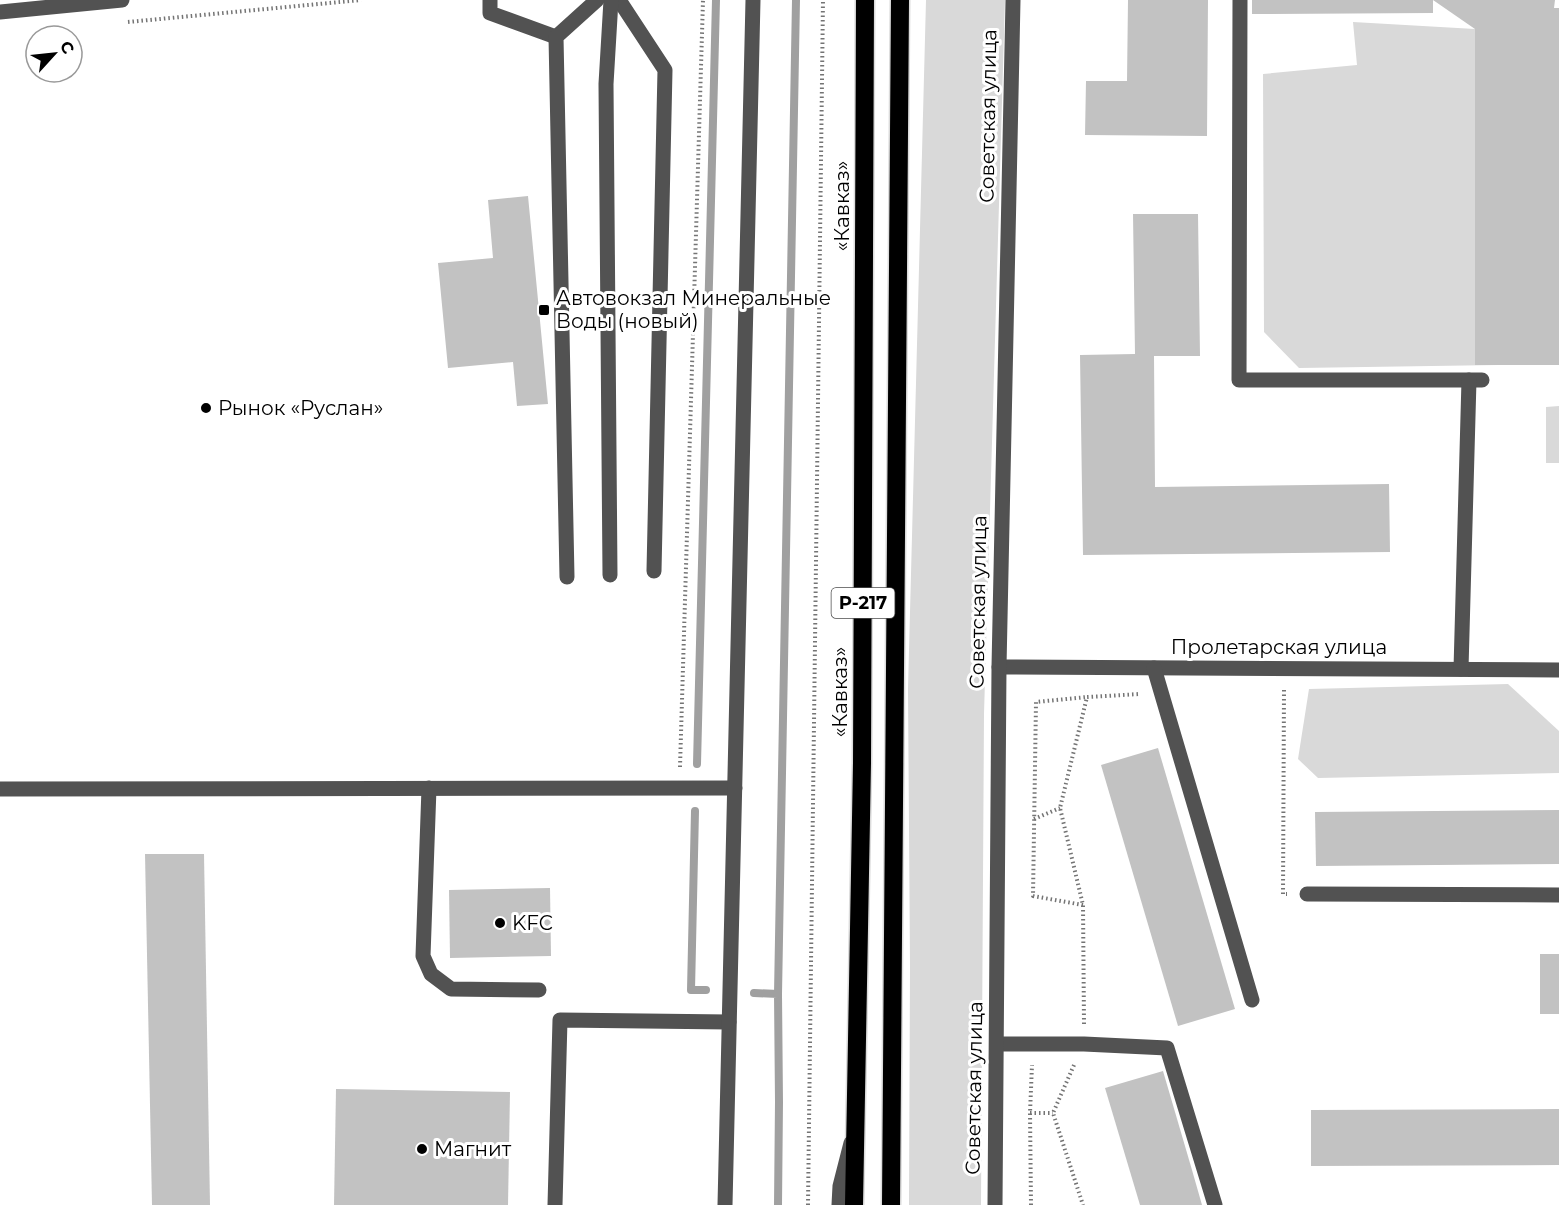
<svg xmlns="http://www.w3.org/2000/svg" width="1559" height="1205" viewBox="0 0 1559 1205" font-family="Montserrat,sans-serif">
	<style>
		.green { fill: #d9d9d9 }
		.lines { fill: none; stroke-linecap: round; stroke-linejoin: round }
		.stream { stroke: #a0a0a0; stroke-width: 8 }
		.building { fill: #c2c2c2 }
		.highway-casing { stroke: #dbdbdb; stroke-width: 21 }
		.path { stroke: #747474; stroke-width: 4; stroke-dasharray: 1.5 3; stroke-linecap: butt }
		.minor { stroke: #525252; stroke-width: 15 }
		.highway { stroke: #000; stroke-width: 18 }
		.poi-dot { fill: #000; stroke: #fff; stroke-width: 2 }
		.labels { text-anchor: middle; stroke-width: 6; stroke-linejoin: round; paint-order: stroke }
		.shield { fill: #fff; stroke: #4c4c4c; stroke-width: 1.5 }
		.shield-label { font-size: 18px; font-weight: bold; fill: #000 }
		.street-label { font-size: 20px; fill: #000; stroke: #fff }
		.poi-label { font-size: 20px; fill: #000; stroke: #fff; text-anchor: start }
	</style>
	<rect width="100%" height="100%" fill="#fff"/>
	<g class="green">
		<polygon points="926,0 1005,0 984,714 981,1205 909,1205 910,967 908,689"/>
		<polygon points="1353,22 1475,29 1475,364 1498,365 1299,368 1264,332 1263,74 1357,65"/>
		<polygon points="1559,406 1559,463 1546,463 1546,407"/>
		<polygon points="1508,684 1559,731 1559,773 1318,778 1298,759 1309,689"/>
	</g>
	<g class="lines">
		<g class="stream">
			<polyline points="697,764 716,0"/>
			<polyline points="695,811 691,990 706,990"/>
			<polyline points="754,993 778,994 779,1102 778,1205"/>
			<polyline points="778,994 796,0"/>
		</g>
	</g>
	<g class="building">
		<polygon points="1128,0 1208,0 1207,136 1085,135 1086,81 1127,81"/>
		<polygon points="1252,0 1433,0 1433,13 1252,14"/>
		<polygon points="1433,0 1555,0 1554,8 1559,8 1559,365 1475,365 1475,29"/>
		<polygon points="528,196 548,404 517,406 513,362 448,368 438,263 493,258 488,200"/>
		<polygon points="1133,214 1198,214 1200,356 1154,356 1155,487 1389,484 1390,552 1083,555 1080,355 1135,354"/>
		<polygon points="1158,748 1235,1009 1178,1026 1101,765"/>
		<polygon points="1559,810 1559,864 1316,866 1315,812"/>
		<polygon points="145,854 204,854 210,1205 152,1205"/>
		<polygon points="550,888 551,956 450,958 449,890"/>
		<rect x="1540" y="954" width="19" height="60"/>
		<polygon points="1163,1071 1192,1170 1202,1205 1140,1205 1105,1088"/>
		<polygon points="336,1089 510,1092 508,1205 334,1205"/>
		<polygon points="1559,1109 1559,1165 1311,1166 1311,1110"/>
	</g>
	<g class="lines">
		<defs>
			<g id="highway">
				<polyline points="854,1205 862,763 865,0"/>
				<polyline points="891,1205 900,0"/>
			</g>
		</defs>
		<use href="#highway" class="highway-casing"/>
		<g class="path">
			<polyline points="128,22 361,0"/>
			<polyline points="1284,690 1283,894 1287,894"/>
			<polyline points="680,767 703,0"/>
			<polyline points="1034,819 1060,808"/>
			<polyline points="1083,905 1033,896 1036,702 1087,697"/>
			<polyline points="1084,1024 1083,905 1060,808 1087,697 1140,694"/>
			<polyline points="1074,1065 1053,1113 1083,1205"/>
			<polyline points="1030,1113 1053,1113"/>
			<polyline points="808,1205 823,0"/>
			<polyline points="1031,1205 1030,1113 1032,1065"/>
		</g>
		<g class="minor">
			<polyline points="490,0 490,13 556,37"/>
			<polyline points="619,0 665,70 654,571"/>
			<polyline points="1240,0 1239,380 1482,380"/>
			<polyline points="0,12 122,0"/>
			<polyline points="610,575 606,84 611,0"/>
			<polyline points="567,577 556,37 597,0"/>
			<polyline points="999,667 1559,670"/>
			<polyline points="1154,668 1252,1000"/>
			<polyline points="1461,669 1469,380"/>
			<polyline points="429,788 423,956 431,974 451,989 539,990"/>
			<polyline points="0,789 735,788"/>
			<polyline points="1307,894 1559,895"/>
			<polyline points="997,1044 1084,1044 1167,1048 1215,1205"/>
			<polyline points="555,1205 560,1020 729,1022"/>
			<polyline points="725,1205 753,0"/>
			<polyline points="839,1205 840,1186 851,1143"/>
			<polyline points="995,1205 999,667 1013,0"/>
		</g>
		<use href="#highway" class="highway"/>
	</g>
	<g class="poi-dot">
		<rect x="538" y="304" width="12" height="12" rx="3"/>
		<circle cx="206" cy="408" r="6"/>
		<circle cx="500" cy="923" r="6"/>
		<circle cx="422" cy="1149" r="6"/>
	</g>
	<g class="labels">
		<rect class="shield" x="831.5" y="588" width="63" height="30" rx="4.5"/>
		<g class="shield-label">
			<text x="863" y="609">Р-217</text>
		</g>
		<g class="street-label">
			<text transform="translate(988 116) rotate(-89)" y="7">Советская улица</text>
			<text transform="translate(842 206) rotate(-90)" y="7">«Кавказ»</text>
			<text transform="translate(978 602) rotate(-89)" y="7">Советская улица</text>
			<text x="1279" y="654">Пролетарская улица</text>
			<text transform="translate(840 692) rotate(-90)" y="7">«Кавказ»</text>
			<text transform="translate(974 1088) rotate(-89)" y="7">Советская улица</text>
		</g>
		<g class="poi-label">
			<text x="556" y="305">Автовокзал Минеральные<tspan x="556" dy="23">Воды (новый)</tspan></text>
			<text x="218" y="415">Рынок «Руслан»</text>
			<text x="512" y="930">KFC</text>
			<text x="434" y="1156">Магнит</text>
		</g>
	</g>
	<g transform="translate(54 54) rotate(63)"><circle r="28" fill="#ffffff" stroke="#999999" stroke-width="1.5"/>
	<path d="M0-4.5L10 22L0 15L-10 22Z" fill="#000000"/>
	<text y="-9" font-size="16" font-weight="bold" text-anchor="middle" fill="#000000">С</text>
	</g>
</svg>
